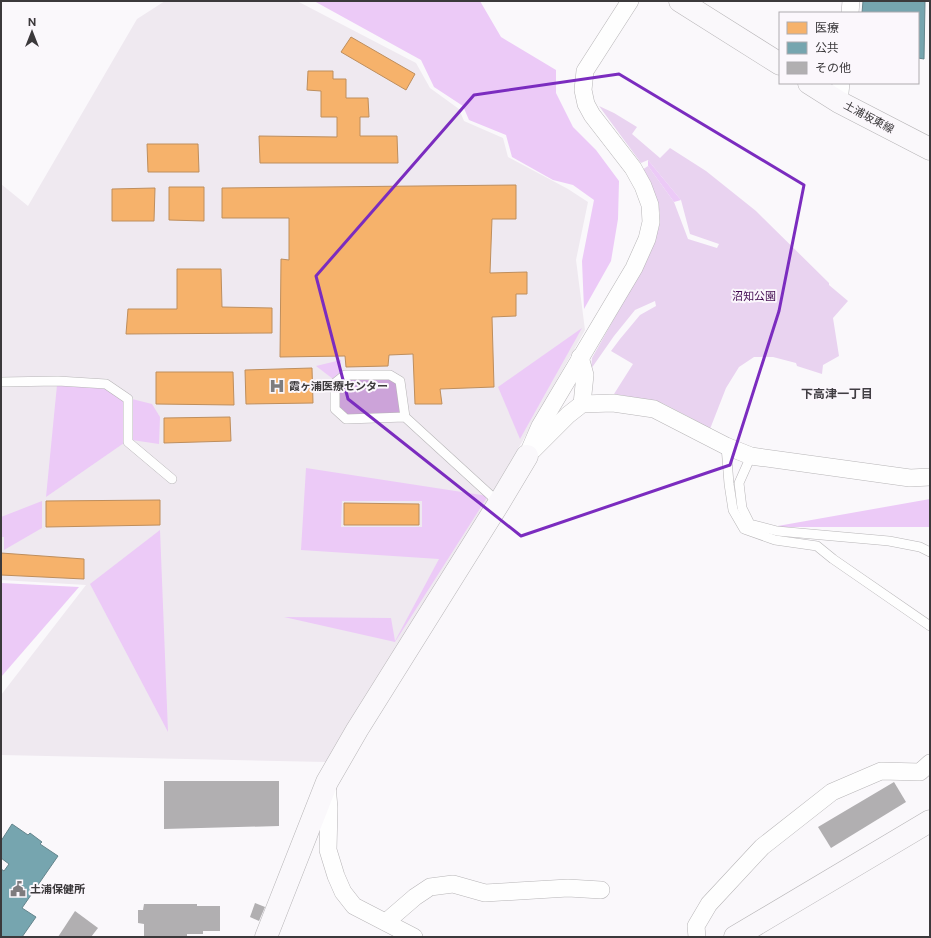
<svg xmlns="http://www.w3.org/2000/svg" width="931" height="938" viewBox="0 0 931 938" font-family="'Public Sans','Noto Sans JP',sans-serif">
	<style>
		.built { fill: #efe9f0 }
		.green { fill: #e9d3f0 }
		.forest { fill: #eccaf7; fill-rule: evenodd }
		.water { fill: #cca3d9 }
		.health { fill: #f6b26b; stroke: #be8e5d }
		.public { fill: #76a5af; stroke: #64858c }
		.building { fill: #b1afb1 }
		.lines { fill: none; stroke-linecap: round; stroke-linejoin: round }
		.lane-casing { stroke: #b7b5b7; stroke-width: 10 }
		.street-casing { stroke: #b7b5b7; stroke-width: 18 }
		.secondary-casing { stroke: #b7b5b7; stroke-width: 23 }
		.lane { stroke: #fefefe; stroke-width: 9 }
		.street { stroke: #fefefe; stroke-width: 17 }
		.secondary { stroke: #faf8fb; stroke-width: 22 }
		.marked { fill: none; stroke: #7b2cbf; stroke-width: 3; stroke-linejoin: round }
		.labels { text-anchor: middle; stroke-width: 4; stroke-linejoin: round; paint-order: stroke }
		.street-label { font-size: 11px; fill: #3b393b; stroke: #fbf7fc }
		.park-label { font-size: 11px; fill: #410a50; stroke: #fbf7fc }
		.poi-label { font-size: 11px; font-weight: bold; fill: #3b393b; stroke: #fbf7fc; text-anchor: start }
		.neighbourhood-label { font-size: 12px; font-weight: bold; fill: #413e43; stroke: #fbf7fc }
	</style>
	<rect width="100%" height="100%" fill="#faf8fb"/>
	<polygon class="built" points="165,1 297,1 416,63 430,88 459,109 464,121 503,138 508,157 568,189 588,202 576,260 585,330 522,442 463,542 399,642 326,762 1,755 1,695 86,585 1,580 1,184 28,206 137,19"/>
	<polygon class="green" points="599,106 614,113 637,127 632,134 660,158 670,148 706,171 756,211 829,283 829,285 848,301 833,318 839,356 823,365 822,374 797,366 796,363 773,357 754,357 739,367 726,388 710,429 691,418 662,403 647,399 645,401 626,396 614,394 633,364 611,351 620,339 640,315 656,306 655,301 635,310 614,336 591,369 592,358 620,308 652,247 659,227 660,213 653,190 642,170 648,166 674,202 688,239 717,248 719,244 690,234 681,200 648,160 641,163"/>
	<g class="forest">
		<polygon points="314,1 480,1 501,37 556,70 556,93 573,127 596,150 619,181 618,219 611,261 584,309 582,261 594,200 573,185 553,180 512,157 506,135 469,120 463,106 434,87 421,60"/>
		<polygon points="648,160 681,200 674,202 648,166"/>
		<polygon points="582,328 520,439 498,387"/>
		<polygon points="341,360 341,371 333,379 316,366"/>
		<polygon points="57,385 105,388 125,402 124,443 46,497"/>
		<polygon points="132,399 152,404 160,417 159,444 132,440"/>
		<path d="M306 468 488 496 395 642 284 617 391 618 395 641 439 559 301 550ZM342 501H422V527H341Z"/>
		<polygon points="930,499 930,527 772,527"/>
		<polygon points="42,501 42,528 4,550 4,537 1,537 1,517"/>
		<polygon points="160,530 168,732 90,584"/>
		<polygon points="1,583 79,587 1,677"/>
	</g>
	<polygon class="water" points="347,379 389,379 397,383 402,415 348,415 339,407 339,385"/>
	<g class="health">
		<polygon points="351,37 415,74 406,90 341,52"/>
		<polygon points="308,71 333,71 333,79 346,79 346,98 368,98 369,117 360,117 360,136 397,136 398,163 260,163 259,136 337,137 337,117 321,117 321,91 307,90"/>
		<polygon points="147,144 198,144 199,172 148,172"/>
		<polygon points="516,185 516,219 492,219 490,273 527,272 527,294 516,294 516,316 492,317 494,387 440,389 442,404 415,404 413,354 389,355 388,366 346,367 345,356 280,357 281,259 289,260 289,218 222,218 222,188"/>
		<polygon points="169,187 204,187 204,221 169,220"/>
		<polygon points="155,188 154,221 112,221 112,189"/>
		<polygon points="177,269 221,269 222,307 272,308 272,333 126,334 128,309 177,309"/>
		<polygon points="312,368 313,403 246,404 245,370"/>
		<polygon points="156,372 233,372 234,405 156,404"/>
		<polygon points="230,417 231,441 164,443 164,418"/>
		<polygon points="160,500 160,525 46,527 46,501"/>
		<polygon points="344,503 419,504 419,525 344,525"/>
		<polygon points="1,540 1,553 84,559 84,579 1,575"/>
	</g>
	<g class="public">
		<polygon points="863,1 925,1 924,59 918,58 918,13 862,13"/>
		<polygon points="12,824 28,835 30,833 42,842 40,844 58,856 22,908 36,917 22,937 1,937 1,869 4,871 9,864 1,858 1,841"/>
	</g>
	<g class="building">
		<polygon points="164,781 279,781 279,826 164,829"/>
		<polygon points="894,782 906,802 831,848 818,827"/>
		<polygon points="255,903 265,907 259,921 250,917"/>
		<polygon points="144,904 197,904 197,906 220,906 220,931 203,931 203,934 187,934 187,937 144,937 144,924 138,923 138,910 143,910"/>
		<polygon points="75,911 98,928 91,937 58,937"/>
	</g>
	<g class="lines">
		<defs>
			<g id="lane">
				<polyline points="1,382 58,381 106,384 128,399 128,442 172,479"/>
				<polyline points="405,417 400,381 390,375 345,375 335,383 335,409 346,419 405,417 499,503"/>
				<polyline points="726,446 729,484 733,510 744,529 775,540 817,546 833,559 930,626"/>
				<polyline points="751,456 739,483 742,508 750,524 777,531 889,541 920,547 930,552"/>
			</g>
			<g id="street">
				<polyline points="850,13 851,1"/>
				<polyline points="839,102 841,83"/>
				<polyline points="580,357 585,375 582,404"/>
				<polyline points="533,450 568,415 582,404 613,403 654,409 726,446 751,456 910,478 930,477"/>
				<polyline points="527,456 540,426 634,268 647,239 651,222 650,205 643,186 633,168 592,115 586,104 583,90 585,71 630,1"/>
				<polyline points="327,785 329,808 328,850 336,876 343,892 354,906 414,937"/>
				<polyline points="386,922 415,897 430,887 453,884 485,893 568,888 601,890"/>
				<polyline points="697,937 696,926 709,904 762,847 832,792 881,771 920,772 930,763"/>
			</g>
			<g id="secondary">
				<polyline points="680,1 780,64"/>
				<polyline points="809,83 839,102 930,149"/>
				<polyline points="266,937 327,782 357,730 499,503 527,456"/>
				<polyline points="735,937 930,821"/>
			</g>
		</defs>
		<use href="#lane" class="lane-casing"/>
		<use href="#street" class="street-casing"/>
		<use href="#secondary" class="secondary-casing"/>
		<use href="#lane" class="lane"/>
		<use href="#street" class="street"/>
		<use href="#secondary" class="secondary"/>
	</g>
	<path class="marked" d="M619 74 804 185 779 311 730 465 521 536 348 399 316 276 474 95Z"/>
	<defs>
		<symbol id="hospital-bare" viewBox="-9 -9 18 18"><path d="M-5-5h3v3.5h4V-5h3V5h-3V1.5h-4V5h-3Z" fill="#7e7c7e" stroke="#fbf7fc" stroke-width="2.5" paint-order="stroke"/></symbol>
		<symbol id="civic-bare" viewBox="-9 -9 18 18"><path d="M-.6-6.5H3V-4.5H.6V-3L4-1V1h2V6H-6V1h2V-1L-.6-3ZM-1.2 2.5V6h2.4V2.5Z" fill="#7e7c7e" stroke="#fbf7fc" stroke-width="2.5" paint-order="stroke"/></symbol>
	</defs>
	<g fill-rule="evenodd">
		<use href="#hospital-bare" x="266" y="375" width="22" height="22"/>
		<use href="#civic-bare" x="7" y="878" width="22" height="22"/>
	</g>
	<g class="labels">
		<g class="street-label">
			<text transform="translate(869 117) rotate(28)" y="4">土浦坂東線</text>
		</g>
		<g class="park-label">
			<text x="754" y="300">沼知公園</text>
		</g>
		<g class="poi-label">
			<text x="289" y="390">霞ヶ浦医療センター</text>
			<text x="30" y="893">土浦保健所</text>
		</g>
		<g class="neighbourhood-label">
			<text x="837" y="398">下高津一丁目</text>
		</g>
	</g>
	<rect width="931" height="938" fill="none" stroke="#3b393b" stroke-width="4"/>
	<rect x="779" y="12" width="140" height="72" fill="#fbf7fc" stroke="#aeabaf"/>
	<rect x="787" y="22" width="20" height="12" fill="#f6b26b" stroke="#aeabaf"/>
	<text x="815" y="32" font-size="12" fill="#3b393b">医療</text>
	<rect x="787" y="42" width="20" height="12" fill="#76a5af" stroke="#aeabaf"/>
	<text x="815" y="52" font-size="12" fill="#3b393b">公共</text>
	<rect x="787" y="62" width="20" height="12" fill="#b1afb1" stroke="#aeabaf"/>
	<text x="815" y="72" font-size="12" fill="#3b393b">その他</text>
	<g transform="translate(32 32)" stroke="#fbf7fc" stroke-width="3" paint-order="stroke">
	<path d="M0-3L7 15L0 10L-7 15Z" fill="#3b393b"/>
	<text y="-6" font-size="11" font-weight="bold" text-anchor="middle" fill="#3b393b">N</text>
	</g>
</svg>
